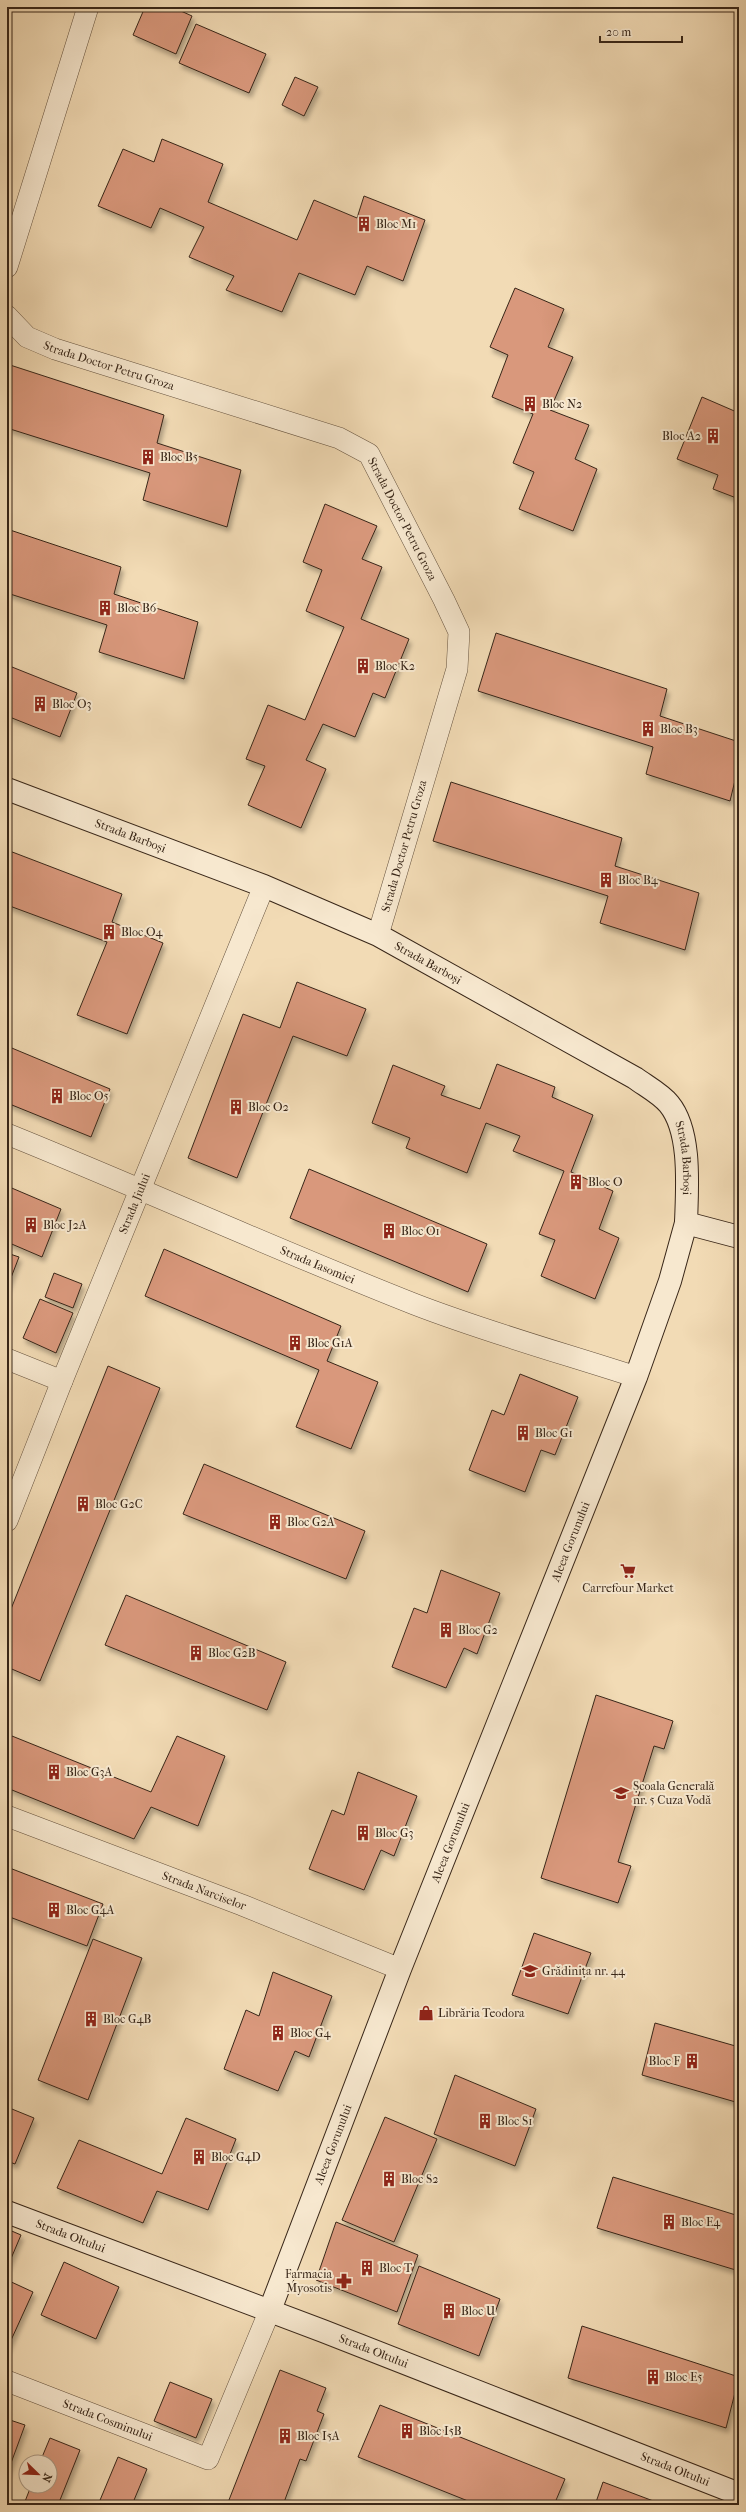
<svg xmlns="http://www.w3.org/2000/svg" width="746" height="2512" viewBox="0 0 746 2512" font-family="'IM FELL French Canon',serif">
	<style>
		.building { fill: #d9987c; stroke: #382618; filter: url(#shadow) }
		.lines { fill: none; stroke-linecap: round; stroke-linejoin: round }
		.street-casing { stroke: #66533f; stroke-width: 22 }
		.secondary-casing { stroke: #382618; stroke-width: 24 }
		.street { stroke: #f7e8cf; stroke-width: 21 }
		.secondary { stroke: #f7e8cf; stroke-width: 22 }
		.labels { text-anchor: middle; stroke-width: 4; stroke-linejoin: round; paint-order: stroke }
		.poi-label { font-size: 12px; fill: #382618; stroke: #f7e8cf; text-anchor: start }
		.street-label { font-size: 12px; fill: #382618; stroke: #f7e8cf }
	</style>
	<defs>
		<filter id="shadow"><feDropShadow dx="2.5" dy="4.5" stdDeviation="2" flood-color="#0004"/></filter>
	</defs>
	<rect width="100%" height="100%" fill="#f2dbb5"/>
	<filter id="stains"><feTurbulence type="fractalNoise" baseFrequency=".005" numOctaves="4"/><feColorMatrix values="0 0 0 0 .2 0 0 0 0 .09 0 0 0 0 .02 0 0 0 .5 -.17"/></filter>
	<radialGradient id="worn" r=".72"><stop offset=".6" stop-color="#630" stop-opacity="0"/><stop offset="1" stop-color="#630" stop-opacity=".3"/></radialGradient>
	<g class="building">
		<polygon points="145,7 172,7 192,16 176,54 133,35"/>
		<polygon points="196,24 266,54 249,93 179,63"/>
		<polygon points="295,77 318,87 304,116 282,105"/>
		<polygon points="162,139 223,164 208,202 297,240 314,200 357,218 364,196 425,220 403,281 367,266 355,295 299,273 282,312 226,290 234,276 189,257 204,227 160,208 151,228 98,206 123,149 154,162"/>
		<polygon points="515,288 564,309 548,347 573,357 550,410 589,425 575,459 597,469 573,531 519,509 534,472 513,463 533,414 492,397 508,355 490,347"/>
		<polygon points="7,364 164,415 157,443 241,470 227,527 143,500 150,473 7,428"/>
		<polygon points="702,397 739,413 739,499 713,489 718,475 677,459"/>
		<polygon points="325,504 377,526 362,559 382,567 361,619 409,639 385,698 373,693 355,737 323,724 306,760 326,769 301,828 248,805 265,766 246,759 268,705 305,720 344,627 306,611 322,570 303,562"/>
		<polygon points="7,529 121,567 114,594 198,622 184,679 99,652 107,625 7,593"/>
		<polygon points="496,633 667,689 660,716 739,742 739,764 730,801 646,774 653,747 478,691"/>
		<polygon points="7,665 77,693 60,737 7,716"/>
		<polygon points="451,782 622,838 615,866 699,893 685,950 600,923 608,896 433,841"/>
		<polygon points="7,850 122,894 112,922 163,943 127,1034 77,1015 107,942 7,905"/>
		<polygon points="297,982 366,1009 347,1056 293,1036 237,1178 188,1158 243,1014 280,1028"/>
		<polygon points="7,1046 110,1089 91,1137 7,1103"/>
		<polygon points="497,1064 555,1087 552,1097 593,1115 571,1172 613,1191 599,1229 619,1238 595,1299 541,1276 555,1240 539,1234 564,1171 513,1151 520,1136 486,1123 467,1173 406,1148 410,1138 372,1123 393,1065 445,1086 441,1095 480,1109"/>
		<polygon points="309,1169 487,1244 468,1292 290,1218"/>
		<polygon points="7,1186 61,1209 42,1257 7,1242"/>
		<polygon points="164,1249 341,1326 327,1361 378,1382 351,1449 296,1427 319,1370 145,1296"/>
		<polygon points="7,1253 19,1257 7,1288"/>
		<polygon points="54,1273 82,1284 73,1308 45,1297"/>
		<polygon points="40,1299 73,1313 56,1353 23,1338"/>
		<polygon points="108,1366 160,1388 40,1681 7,1667 7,1619"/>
		<polygon points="520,1374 578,1397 555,1455 541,1450 525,1492 469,1470 492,1410 504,1415"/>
		<polygon points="204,1464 365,1531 346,1579 183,1514"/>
		<polygon points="441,1570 500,1593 477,1654 464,1648 446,1688 392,1667 414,1608 427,1613"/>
		<polygon points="126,1595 286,1662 267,1710 105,1645"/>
		<polygon points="596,1695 673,1721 664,1749 654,1746 618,1862 631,1866 618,1903 541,1878"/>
		<polygon points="7,1734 151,1792 177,1736 225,1756 198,1826 151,1807 134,1839 7,1788"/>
		<polygon points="358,1772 417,1796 394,1856 381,1850 364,1890 309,1869 332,1810 344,1815"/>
		<polygon points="7,1867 103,1904 87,1946 7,1916"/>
		<polygon points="534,1933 591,1953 568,2014 512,1995"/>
		<polygon points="93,1939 142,1958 88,2100 38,2080"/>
		<polygon points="273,1972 332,1996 309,2057 295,2051 278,2091 224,2069 246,2010 259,2016"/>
		<polygon points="655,2023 739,2047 739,2103 642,2075"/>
		<polygon points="455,2075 536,2109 515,2166 434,2134"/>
		<polygon points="7,2107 34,2118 15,2164 7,2161"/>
		<polygon points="385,2117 437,2139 394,2242 342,2220"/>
		<polygon points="186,2118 236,2139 208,2210 157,2191 143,2223 57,2188 79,2140 162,2174"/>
		<polygon points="613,2177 739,2216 739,2271 597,2228"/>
		<polygon points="336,2222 418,2255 397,2312 316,2280"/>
		<polygon points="7,2229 21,2235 7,2268"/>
		<polygon points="64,2262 119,2287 96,2339 41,2315"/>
		<polygon points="419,2266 500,2299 479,2356 398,2324"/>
		<polygon points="7,2280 33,2292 7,2349"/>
		<polygon points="582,2326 739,2377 726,2428 568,2378"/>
		<polygon points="280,2370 326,2388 317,2411 324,2414 306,2461 300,2459 283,2505 227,2505"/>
		<polygon points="170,2382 212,2399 196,2438 154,2421"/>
		<polygon points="380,2405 565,2479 554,2505 478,2505 358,2457"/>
		<polygon points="7,2419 25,2425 7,2474"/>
		<polygon points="50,2438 80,2450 58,2505 26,2505 24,2504 31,2486 50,2486 50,2462 40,2462"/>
		<polygon points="118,2457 147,2469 132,2505 98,2505"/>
		<polygon points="603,2482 656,2502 655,2505 595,2505"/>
	</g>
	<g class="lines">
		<defs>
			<g id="street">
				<polyline points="7,267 88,7"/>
				<path id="s1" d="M7 316 27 337 55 349 339 438 369 454 444 600 459 632 457 669 378 935"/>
				<path id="s2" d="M7 1134C143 1189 277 1250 414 1304 486 1332 562 1353 636 1377"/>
				<polyline points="7,1359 62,1381"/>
				<path id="s3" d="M7 1521 62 1381 264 886"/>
				<path id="s4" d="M7 1816 242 1905 400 1969"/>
				<path id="s5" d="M7 2381 208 2459 270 2310"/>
			</g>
			<g id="secondary">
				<path id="s6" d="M7 789 264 886 378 935 635 1078C646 1086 661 1094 669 1104 692 1132 687 1189 686 1223L739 1237"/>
				<path id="s7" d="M7 2212 323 2331 739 2494"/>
				<path id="s8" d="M270 2310 400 1969 636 1377 670 1281 686 1223"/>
			</g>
		</defs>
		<use href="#street" class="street-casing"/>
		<use href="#secondary" class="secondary-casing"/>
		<use href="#street" class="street"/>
		<use href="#secondary" class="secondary"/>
	</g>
	<defs>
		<symbol id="building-bare" viewBox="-9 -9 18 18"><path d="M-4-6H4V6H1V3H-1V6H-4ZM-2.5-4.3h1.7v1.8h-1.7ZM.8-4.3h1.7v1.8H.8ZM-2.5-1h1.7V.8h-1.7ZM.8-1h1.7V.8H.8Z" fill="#8f2418" stroke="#f7e8cf" stroke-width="2.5" paint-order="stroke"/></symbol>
		<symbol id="supermarket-bare" viewBox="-9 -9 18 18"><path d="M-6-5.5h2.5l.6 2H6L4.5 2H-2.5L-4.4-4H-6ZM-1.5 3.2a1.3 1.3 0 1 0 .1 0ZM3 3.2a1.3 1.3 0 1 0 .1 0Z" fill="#8f2418" stroke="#f7e8cf" stroke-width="2.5" paint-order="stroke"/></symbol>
		<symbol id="school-bare" viewBox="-9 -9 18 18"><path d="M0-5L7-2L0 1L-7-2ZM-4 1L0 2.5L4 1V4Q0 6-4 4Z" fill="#8f2418" stroke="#f7e8cf" stroke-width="2.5" paint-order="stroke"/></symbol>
		<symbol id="shop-bare" viewBox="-9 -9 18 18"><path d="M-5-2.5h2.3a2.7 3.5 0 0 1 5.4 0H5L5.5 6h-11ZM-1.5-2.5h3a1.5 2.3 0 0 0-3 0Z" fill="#8f2418" stroke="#f7e8cf" stroke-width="2.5" paint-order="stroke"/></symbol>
		<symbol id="pharmacy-bare" viewBox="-9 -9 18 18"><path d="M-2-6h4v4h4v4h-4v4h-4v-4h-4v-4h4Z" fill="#8f2418" stroke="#f7e8cf" stroke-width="2.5" paint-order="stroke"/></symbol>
	</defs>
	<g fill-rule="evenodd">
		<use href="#building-bare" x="353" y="213" width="22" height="22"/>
		<use href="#building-bare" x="519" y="393" width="22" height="22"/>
		<use href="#building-bare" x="702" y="425" width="22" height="22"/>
		<use href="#building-bare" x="137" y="446" width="22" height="22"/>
		<use href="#building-bare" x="94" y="597" width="22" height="22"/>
		<use href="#building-bare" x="352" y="655" width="22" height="22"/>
		<use href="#building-bare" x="29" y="693" width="22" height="22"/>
		<use href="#building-bare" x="637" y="718" width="22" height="22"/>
		<use href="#building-bare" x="595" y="869" width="22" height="22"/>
		<use href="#building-bare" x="98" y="921" width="22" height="22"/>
		<use href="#building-bare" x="46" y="1085" width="22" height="22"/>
		<use href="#building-bare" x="225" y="1096" width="22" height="22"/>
		<use href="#building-bare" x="565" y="1171" width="22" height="22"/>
		<use href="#building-bare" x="20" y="1214" width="22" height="22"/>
		<use href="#building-bare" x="378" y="1220" width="22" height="22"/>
		<use href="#building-bare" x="284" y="1332" width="22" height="22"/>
		<use href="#building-bare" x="512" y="1422" width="22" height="22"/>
		<use href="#building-bare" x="72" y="1493" width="22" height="22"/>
		<use href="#building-bare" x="264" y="1511" width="22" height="22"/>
		<use href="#supermarket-bare" x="617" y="1560" width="22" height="22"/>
		<use href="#building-bare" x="435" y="1619" width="22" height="22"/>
		<use href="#building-bare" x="185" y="1642" width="22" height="22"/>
		<use href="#building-bare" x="43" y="1761" width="22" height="22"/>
		<use href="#school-bare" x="610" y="1782" width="22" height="22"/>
		<use href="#building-bare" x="352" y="1822" width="22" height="22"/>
		<use href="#building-bare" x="43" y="1899" width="22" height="22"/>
		<use href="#school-bare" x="519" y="1960" width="22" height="22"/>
		<use href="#shop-bare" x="415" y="2002" width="22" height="22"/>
		<use href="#building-bare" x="80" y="2008" width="22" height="22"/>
		<use href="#building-bare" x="267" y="2022" width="22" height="22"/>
		<use href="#building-bare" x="681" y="2050" width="22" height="22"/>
		<use href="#building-bare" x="474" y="2110" width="22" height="22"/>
		<use href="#building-bare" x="188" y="2146" width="22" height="22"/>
		<use href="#building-bare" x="378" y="2168" width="22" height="22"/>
		<use href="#building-bare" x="658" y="2211" width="22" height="22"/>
		<use href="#building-bare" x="356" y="2257" width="22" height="22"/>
		<use href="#pharmacy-bare" x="333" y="2270" width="22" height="22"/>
		<use href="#building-bare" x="438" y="2300" width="22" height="22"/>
		<use href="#building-bare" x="642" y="2366" width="22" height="22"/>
		<use href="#building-bare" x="396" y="2420" width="22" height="22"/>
		<use href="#building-bare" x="274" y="2425" width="22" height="22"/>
	</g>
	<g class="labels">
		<g class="poi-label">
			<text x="376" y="228">Bloc M1</text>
			<text x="542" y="408">Bloc N2</text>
			<text x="701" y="440" text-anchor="end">Bloc A2</text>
			<text x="160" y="461">Bloc B5</text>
			<text x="117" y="612">Bloc B6</text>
			<text x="375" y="670">Bloc K2</text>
			<text x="52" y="708">Bloc O3</text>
			<text x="660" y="733">Bloc B3</text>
			<text x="618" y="884">Bloc B4</text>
			<text x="121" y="936">Bloc O4</text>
			<text x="69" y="1100">Bloc O5</text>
			<text x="248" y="1111">Bloc O2</text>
			<text x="588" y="1186">Bloc O</text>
			<text x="43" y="1229">Bloc J2A</text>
			<text x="401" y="1235">Bloc O1</text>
			<text x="307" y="1347">Bloc G1A</text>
			<text x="535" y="1437">Bloc G1</text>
			<text x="95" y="1508">Bloc G2C</text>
			<text x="287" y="1526">Bloc G2A</text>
			<text x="628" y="1592" text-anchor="middle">Carrefour Market</text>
			<text x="458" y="1634">Bloc G2</text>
			<text x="208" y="1657">Bloc G2B</text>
			<text x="66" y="1776">Bloc G3A</text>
			<text x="633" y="1790">Școala Generală<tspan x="633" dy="14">nr. 5 Cuza Vodă</tspan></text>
			<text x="375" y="1837">Bloc G3</text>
			<text x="66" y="1914">Bloc G4A</text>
			<text x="542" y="1975">Grădinița nr. 44</text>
			<text x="438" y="2017">Librăria Teodora</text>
			<text x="103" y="2023">Bloc G4B</text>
			<text x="290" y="2037">Bloc G4</text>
			<text x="680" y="2065" text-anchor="end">Bloc F</text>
			<text x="497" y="2125">Bloc S1</text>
			<text x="211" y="2161">Bloc G4D</text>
			<text x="401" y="2183">Bloc S2</text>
			<text x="681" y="2226">Bloc E4</text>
			<text x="379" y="2272">Bloc T</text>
			<text x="332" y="2278" text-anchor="end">Farmacia<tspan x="332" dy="14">Myosotis</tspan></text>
			<text x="461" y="2315">Bloc U</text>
			<text x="665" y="2381">Bloc E5</text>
			<text x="419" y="2435">Bloc I5B</text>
			<text x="297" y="2440">Bloc I5A</text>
		</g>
		<g class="street-label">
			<text dy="4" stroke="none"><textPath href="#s1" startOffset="116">Strada Doctor Petru Groza</textPath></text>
			<text dy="4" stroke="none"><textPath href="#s1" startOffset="464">Strada Doctor Petru Groza</textPath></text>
			<text dy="4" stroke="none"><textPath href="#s6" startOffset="132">Strada Barboși</textPath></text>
			<text transform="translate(404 846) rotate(-74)" y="4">Strada Doctor Petru Groza</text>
			<text dy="4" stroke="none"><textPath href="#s6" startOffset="456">Strada Barboși</textPath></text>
			<text dy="4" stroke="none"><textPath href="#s6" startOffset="793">Strada Barboși</textPath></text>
			<text dy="4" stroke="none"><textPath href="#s3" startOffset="342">Strada Jiului</textPath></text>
			<text dy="4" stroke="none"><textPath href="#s2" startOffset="337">Strada Iasomiei</textPath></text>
			<text dy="4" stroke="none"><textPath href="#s8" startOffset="825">Aleea Gorunului</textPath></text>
			<text dy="4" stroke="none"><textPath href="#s8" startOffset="501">Aleea Gorunului</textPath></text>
			<text dy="4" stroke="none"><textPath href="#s4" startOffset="211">Strada Narciselor</textPath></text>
			<text dy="4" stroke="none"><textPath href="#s8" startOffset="177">Aleea Gorunului</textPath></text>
			<text dy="4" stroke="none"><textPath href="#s7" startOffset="68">Strada Oltului</textPath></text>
			<text dy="4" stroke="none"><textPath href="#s7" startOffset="392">Strada Oltului</textPath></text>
			<text dy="4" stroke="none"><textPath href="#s5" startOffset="108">Strada Cosminului</textPath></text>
			<text dy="4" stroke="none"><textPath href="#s7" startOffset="716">Strada Oltului</textPath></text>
		</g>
	</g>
	<rect width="746" height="2512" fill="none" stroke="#f2dbb5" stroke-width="24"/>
	<rect x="8" y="8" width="730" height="2496" fill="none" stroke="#382618" stroke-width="2"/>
	<rect x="12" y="12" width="722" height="2488" fill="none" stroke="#382618"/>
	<g transform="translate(38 2474) rotate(113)"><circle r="19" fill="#f7e8cf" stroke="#ab9a86"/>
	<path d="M0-3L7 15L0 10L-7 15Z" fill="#8f2418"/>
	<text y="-6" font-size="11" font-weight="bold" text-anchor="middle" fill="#382618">N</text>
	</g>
	<path d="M600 36v6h82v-6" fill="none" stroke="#382618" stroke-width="2"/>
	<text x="606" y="36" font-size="12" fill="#382618" stroke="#f7e8cf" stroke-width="3" paint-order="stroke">20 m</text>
	<rect width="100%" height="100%" filter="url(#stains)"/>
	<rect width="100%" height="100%" fill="url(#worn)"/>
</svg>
